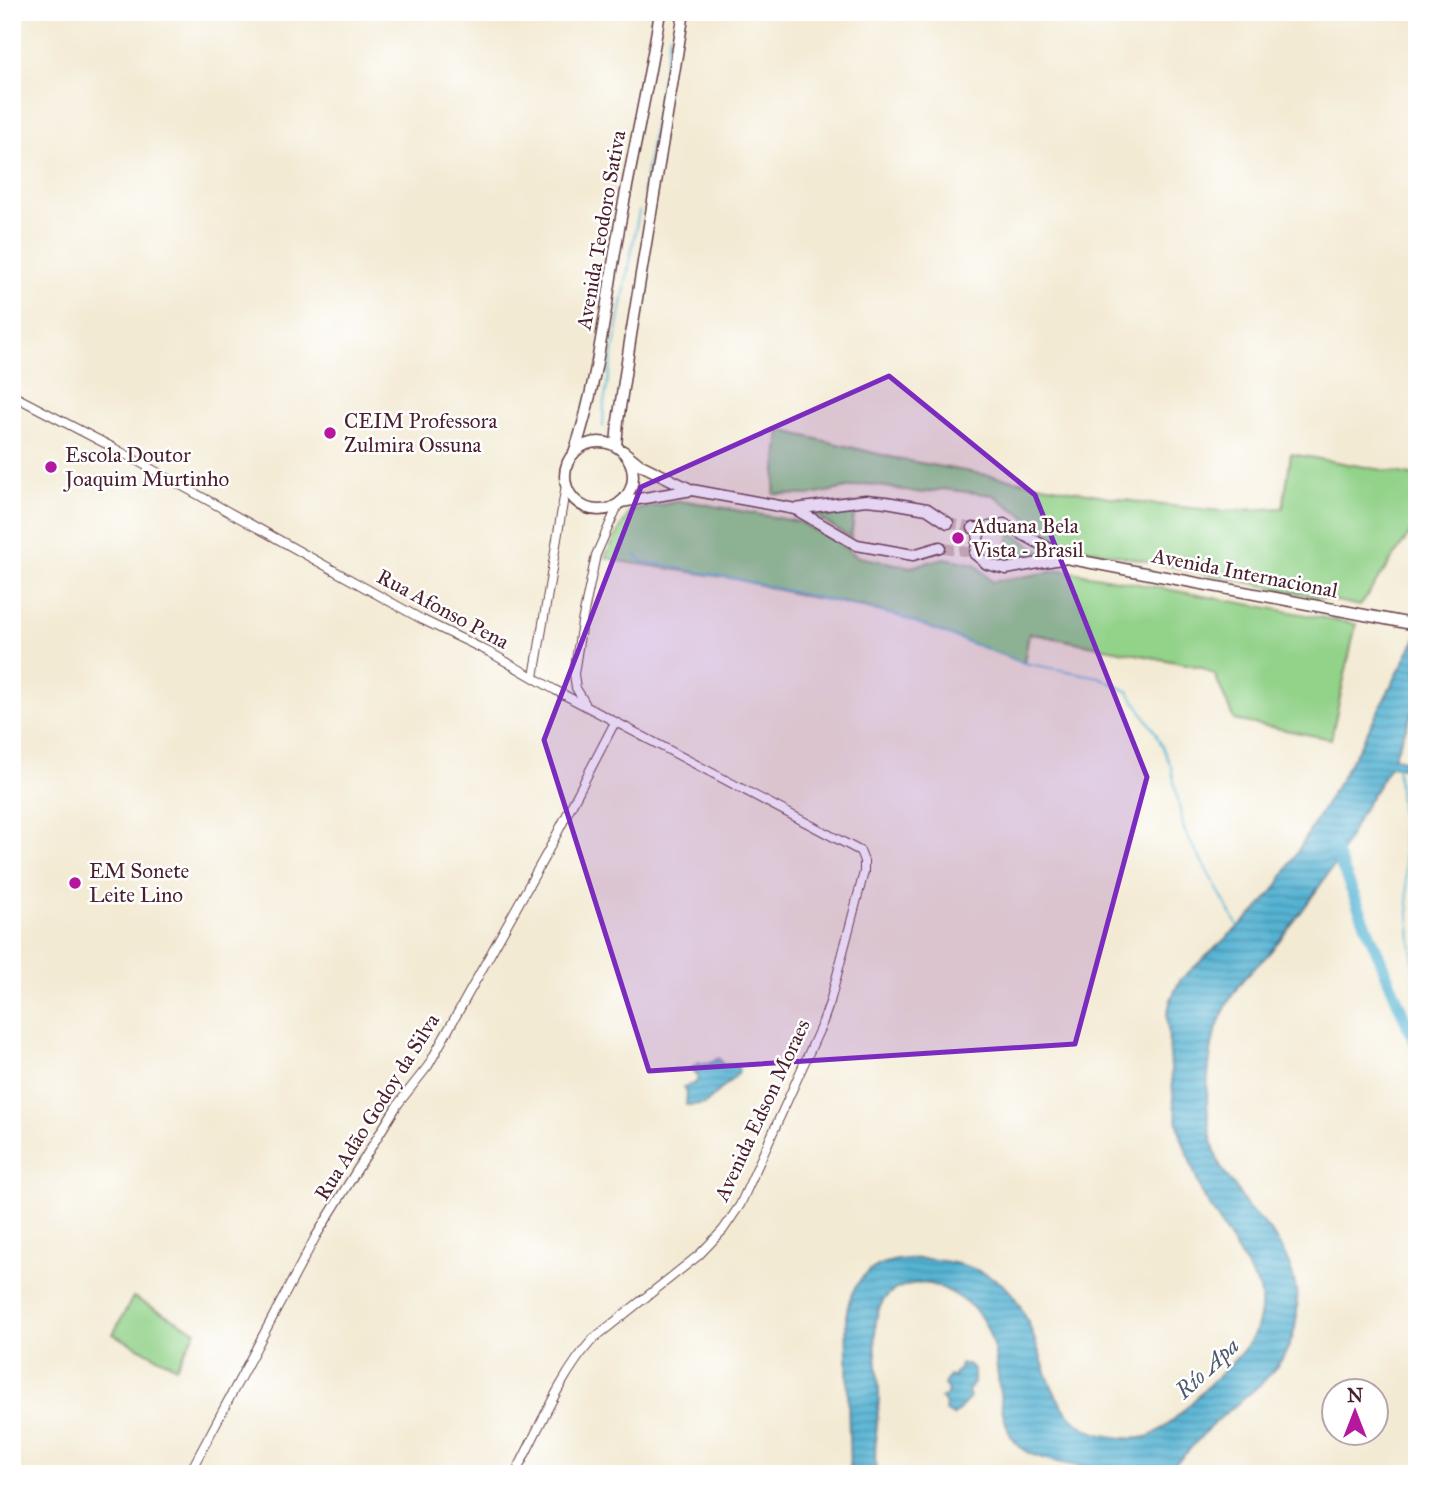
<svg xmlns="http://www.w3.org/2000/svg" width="1429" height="1486" viewBox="0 0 1429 1486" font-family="'IM FELL Great Primer',serif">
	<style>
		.grass { fill: url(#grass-tufts); stroke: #6e785a; stroke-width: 2 }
		.green { fill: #92d289; stroke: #6e785a; stroke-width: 2 }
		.water { fill: url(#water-rules); stroke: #4f697f; stroke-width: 2 }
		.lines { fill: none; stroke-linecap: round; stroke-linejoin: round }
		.stream { stroke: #54b3d3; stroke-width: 2 }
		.river { stroke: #54b3d3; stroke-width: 12 }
		.major-tunnel { stroke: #d1c1b1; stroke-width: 10; stroke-dasharray: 10 5; stroke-linecap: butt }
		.minor-casing { stroke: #633d44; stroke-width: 10 }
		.major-casing { stroke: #633d44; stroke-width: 13 }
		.minor { stroke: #fff; stroke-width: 8 }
		.major { stroke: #fff; stroke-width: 10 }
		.marked { fill: #7b2cbf; fill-opacity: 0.2; stroke: #7b2cbf; stroke-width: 5; stroke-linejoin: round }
		.poi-dot { fill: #b5179e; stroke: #fff; stroke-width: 2.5 }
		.labels { text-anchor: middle; stroke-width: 5; stroke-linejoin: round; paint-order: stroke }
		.street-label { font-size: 21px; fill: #4a1f2b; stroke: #fff }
		.poi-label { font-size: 21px; fill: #4a1f2b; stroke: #fff; text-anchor: start }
		.water-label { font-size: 23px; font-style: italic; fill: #4e5a6e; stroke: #fff }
	</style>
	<defs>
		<pattern id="grass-tufts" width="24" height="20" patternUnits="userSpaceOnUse" patternTransform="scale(1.75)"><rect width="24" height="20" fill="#92d289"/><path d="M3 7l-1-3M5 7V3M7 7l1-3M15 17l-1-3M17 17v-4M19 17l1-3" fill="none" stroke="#7fb476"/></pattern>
		<pattern id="water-rules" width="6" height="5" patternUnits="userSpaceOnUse" patternTransform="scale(1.75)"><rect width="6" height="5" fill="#54b3d3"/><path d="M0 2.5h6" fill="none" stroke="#4891ab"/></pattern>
	</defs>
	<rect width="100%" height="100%" fill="#fff"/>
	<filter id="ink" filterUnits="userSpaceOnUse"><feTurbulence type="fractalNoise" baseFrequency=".0143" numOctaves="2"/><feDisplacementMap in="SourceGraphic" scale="14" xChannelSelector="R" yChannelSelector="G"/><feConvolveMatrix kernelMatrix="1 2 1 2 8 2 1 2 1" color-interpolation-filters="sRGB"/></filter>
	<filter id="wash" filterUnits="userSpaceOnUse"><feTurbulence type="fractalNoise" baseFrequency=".00686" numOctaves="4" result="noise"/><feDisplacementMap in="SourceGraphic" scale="28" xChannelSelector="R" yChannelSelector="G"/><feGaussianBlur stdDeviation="1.57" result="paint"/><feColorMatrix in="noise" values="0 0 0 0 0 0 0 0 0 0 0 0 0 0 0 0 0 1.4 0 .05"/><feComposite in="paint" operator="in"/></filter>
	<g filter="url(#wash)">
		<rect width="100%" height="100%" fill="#f3ead3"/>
		<g class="grass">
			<polygon points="858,503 855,508 851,538 811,513"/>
			<polygon points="1008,531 1049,556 1003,565 1010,536"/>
		</g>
		<g class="green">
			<polygon points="780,430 903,460 1143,503 1220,511 1283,508 1291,454 1417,476 1417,523 1360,606 1079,547 1061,541 993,495 943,489 922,493 867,484 811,495 774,494"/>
			<polygon points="676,502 692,502 799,522 836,541 858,557 911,567 945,558 975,564 992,582 1062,570 1356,624 1331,739 1234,720 1215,675 1201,667 1029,633 1024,663 898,616 857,605 803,596 736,579 619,561 605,557 630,511"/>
			<polygon points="133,1297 196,1331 176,1367 113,1334"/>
		</g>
		<g class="water">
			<path d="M1417 636V702L1394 757 1417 764V770L1390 766C1380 782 1370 798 1360 815 1351 831 1344 849 1334 865 1314 895 1293 924 1271 951 1264 960 1254 968 1246 976 1231 993 1216 1024 1212 1046 1205 1085 1204 1128 1220 1165 1223 1173 1231 1180 1236 1188 1240 1194 1243 1201 1247 1206 1256 1218 1267 1225 1275 1238 1296 1269 1305 1310 1289 1346 1272 1384 1233 1403 1205 1432 1193 1445 1176 1468 1157 1474 1139 1479 1042 1462 1025 1451 1020 1447 1014 1441 1011 1436 993 1400 1004 1353 982 1319 972 1303 948 1288 929 1284 922 1282 909 1284 901 1287 860 1302 880 1362 879 1396 878 1422 873 1447 876 1474H850L846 1317C849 1295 857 1276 878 1266 913 1249 988 1263 1012 1294 1047 1338 1041 1426 1109 1436 1120 1438 1134 1440 1146 1437 1164 1433 1197 1397 1211 1383 1240 1354 1268 1334 1260 1289L1202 1193 1181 1136 1174 1105 1169 1043 1167 1015 1171 999 1180 980 1257 910 1276 888 1360 746Z"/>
			<polygon points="719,1058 723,1065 731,1064 738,1067 739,1073 705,1104 686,1105 687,1093 684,1087 696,1083 698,1077 692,1068 699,1063 708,1064"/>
			<polygon points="961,1364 968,1364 974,1370 974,1383 968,1391 970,1398 953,1416 945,1411 946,1404 940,1398 946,1396 948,1390 944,1385 949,1376 954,1378 954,1374 960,1369"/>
		</g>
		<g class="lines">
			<g class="stream">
				<polyline points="643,192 670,34"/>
				<polyline points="603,427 604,403 639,211"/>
				<polyline points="636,555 641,561 651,563 736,579 898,616 1024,663 1099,677 1129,692 1156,733 1171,766 1184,830 1238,926"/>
				<polyline points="1397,765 1417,1012"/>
			</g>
			<polyline class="river" points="1333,845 1417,1048"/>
		</g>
	</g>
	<g filter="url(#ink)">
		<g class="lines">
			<g class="major-tunnel">
				<polyline points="948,523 973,528"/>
				<polyline points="944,548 969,552"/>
			</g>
			<defs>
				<g id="minor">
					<path d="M12 395 112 447 423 620 491 653 555 690 860 851 864 861V872L830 1002 822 1024 740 1205 723 1230 699 1255 593 1339C559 1377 539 1429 515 1474"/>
					<polyline points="534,677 566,485"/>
					<polyline points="585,703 576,688 574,674 582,622 596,555 619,503"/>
					<polyline points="189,1474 316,1236 398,1104 428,1066 548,851 615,722"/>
				</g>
				<g id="major">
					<circle cx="599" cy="476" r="34"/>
					<polyline points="616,446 618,421 631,335 684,12"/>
					<polyline points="623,451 639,464 692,490 795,509 866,500 886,502 927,509 948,523"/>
					<path d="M574 453C599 379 606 300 620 223 633 152 649 83 660 12"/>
					<polyline points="621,502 692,490"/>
					<polyline points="795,509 857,545 913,555 940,547"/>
					<polyline points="973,528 980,529 1004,524 1066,558 1417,625"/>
					<polyline points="975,554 987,564 1006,569 1066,558"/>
					<polyline points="975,554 980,529"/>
				</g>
			</defs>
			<use href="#minor" class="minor-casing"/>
			<use href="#major" class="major-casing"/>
			<use href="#minor" class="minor"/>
			<use href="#major" class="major"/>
		</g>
	</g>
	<path class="marked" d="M889 376 1035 495 1147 777 1075 1044 649 1071 544 740 641 487Z"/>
	<g class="poi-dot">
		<circle cx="330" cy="433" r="7"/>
		<circle cx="51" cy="467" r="7"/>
		<circle cx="958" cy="538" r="7"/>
		<circle cx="75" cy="883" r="7"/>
	</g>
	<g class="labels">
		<g class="street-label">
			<text transform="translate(601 230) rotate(-80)" y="7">Avenida Teodoro Sativa</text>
			<text transform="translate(1245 573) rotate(11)" y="7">Avenida Internacional</text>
			<text transform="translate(443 609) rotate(28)" y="7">Rua Afonso Pena</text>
			<text transform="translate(377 1107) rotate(-58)" y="7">Rua Adão Godoy da Silva</text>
			<text transform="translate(762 1110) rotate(-65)" y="7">Avenida Edson Moraes</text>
		</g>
		<g class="poi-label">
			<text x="344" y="428">CEIM Professora<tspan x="344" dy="24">Zulmira Ossuna</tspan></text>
			<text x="65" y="462">Escola Doutor<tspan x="65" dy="24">Joaquim Murtinho</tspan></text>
			<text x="972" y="533">Aduana Bela<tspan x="972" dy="24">Vista - Brasil</tspan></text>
			<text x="89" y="878">EM Sonete<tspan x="89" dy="24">Leite Lino</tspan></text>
		</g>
		<g class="water-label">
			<text transform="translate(1207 1368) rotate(-43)" y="8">Río Apa</text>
		</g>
	</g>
	<rect width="1429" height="1486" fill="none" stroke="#fff" stroke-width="42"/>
	<g transform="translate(1355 1412)"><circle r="33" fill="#ffffff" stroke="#b7a5aa" stroke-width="2"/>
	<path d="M0-5L12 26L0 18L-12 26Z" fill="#b5179e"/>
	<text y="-10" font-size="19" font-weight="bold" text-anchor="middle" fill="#4a1f2b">N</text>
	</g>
</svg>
